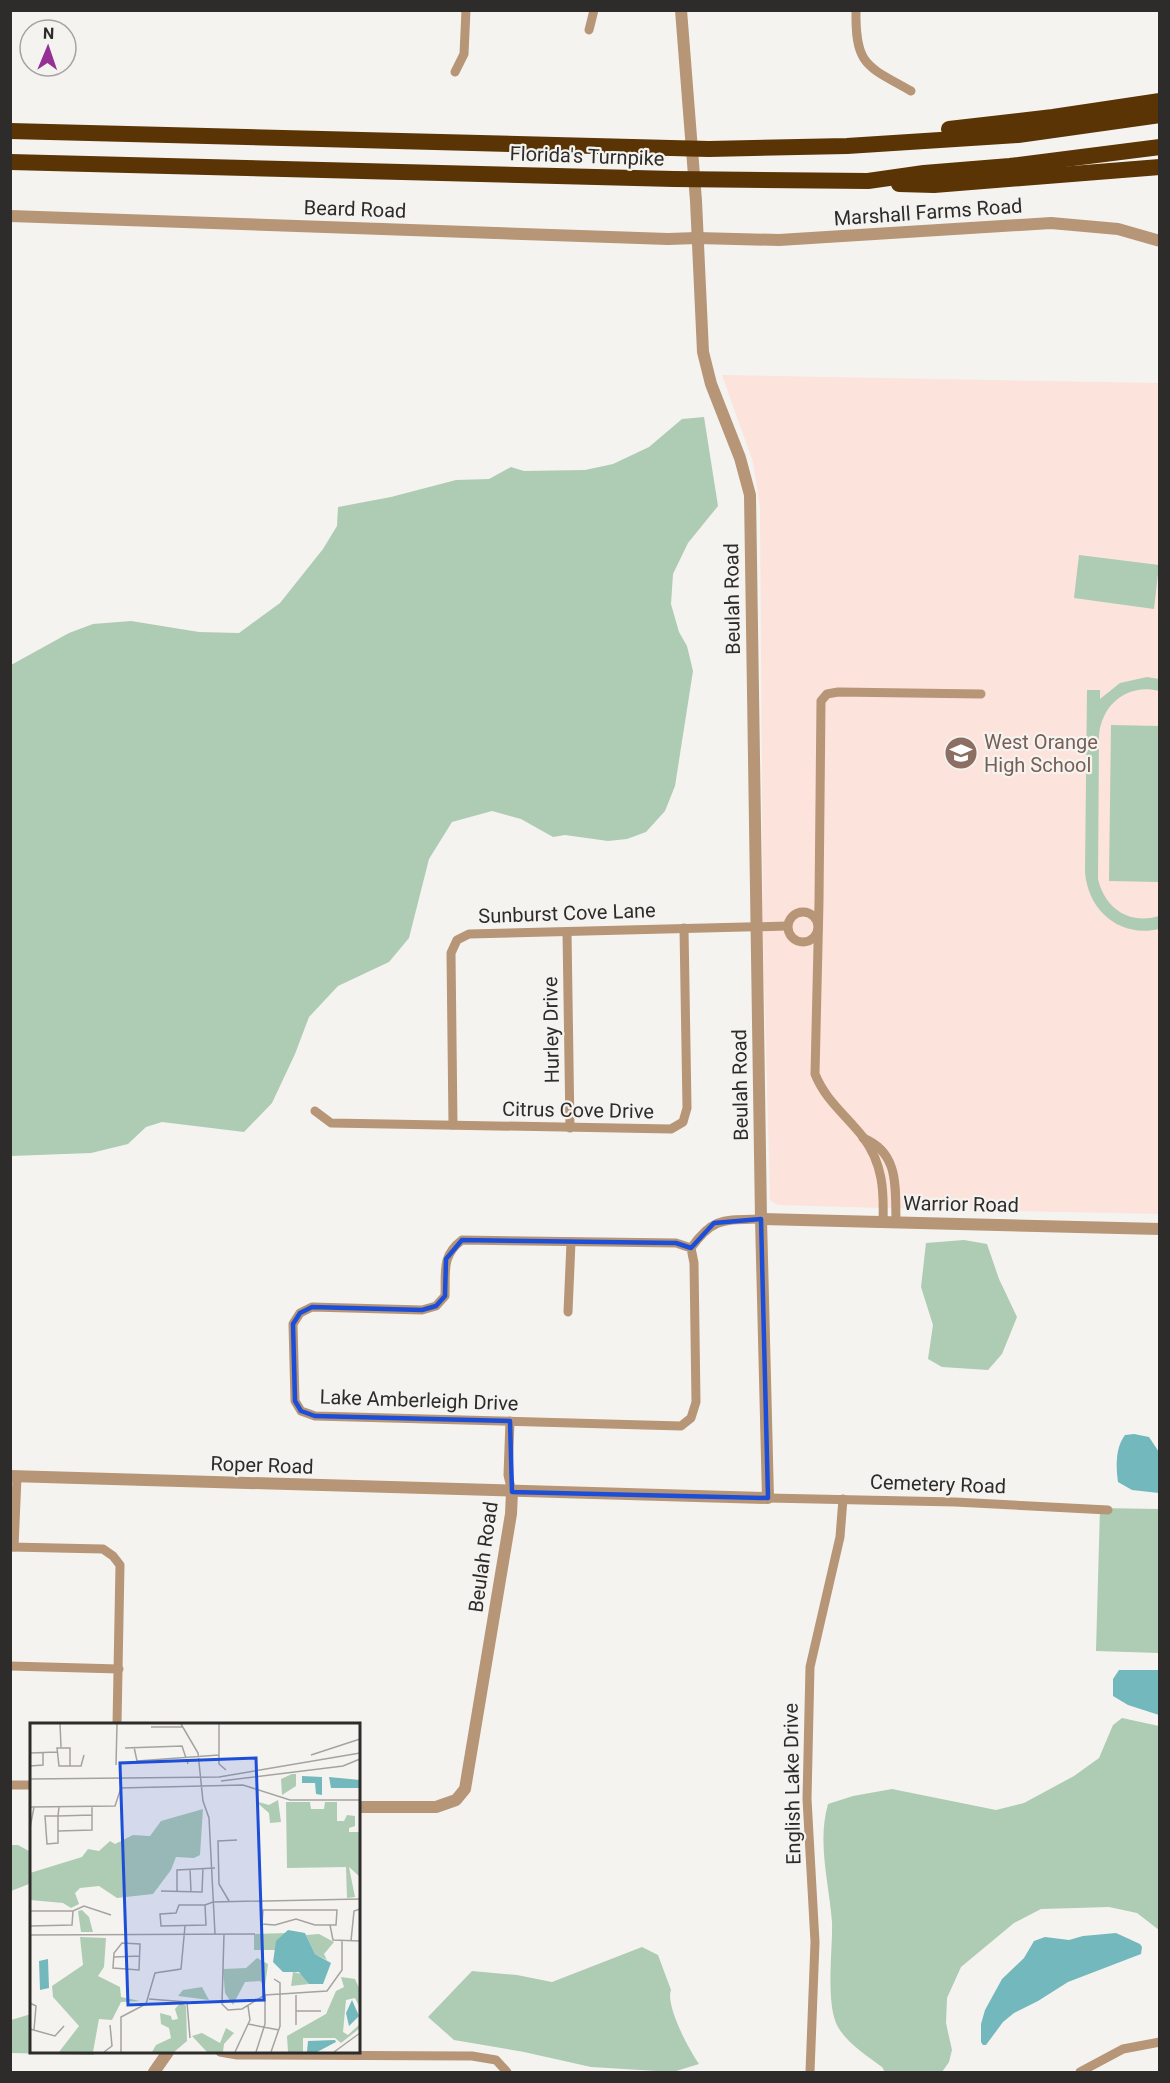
<svg xmlns="http://www.w3.org/2000/svg" width="1170" height="2083" viewBox="0 0 1170 2083" font-family="Roboto,sans-serif">
	<style>
		.education { fill: #fce3db }
		.green { fill: #aecbb3 }
		.water { fill: #72b8bc }
		.lines { fill: none; stroke-linecap: round; stroke-linejoin: round }
		.minor { stroke: #b79577; stroke-width: 9 }
		.tertiary { stroke: #b79577; stroke-width: 12 }
		.motorway { stroke: #5a3405; stroke-width: 16 }
		.marked { fill: none; stroke: #1d4ed8; stroke-width: 4.5; stroke-linejoin: round }
		.labels { text-anchor: middle; stroke-width: 4.5; stroke-linejoin: round; paint-order: stroke }
		.street-label { font-size: 20px; fill: #2d2c2b; stroke: #f5f3ef }
		.education-label { font-size: 20px; fill: #785e54; stroke: #f5f3ef; text-anchor: start }
		.inset-road { fill: none; stroke: #a5a3a1; stroke-width: 1.5 }
		.view { fill: #1d4ed8; fill-opacity: 0.15; stroke: #1d4ed8; stroke-width: 3 }
		.inset-edge { fill: none; stroke: #2d2c2b; stroke-width: 3 }
	</style>
	<rect width="100%" height="100%" fill="#f5f3ef"/>
	<polygon class="education" points="722,375 1159,383 1159,1214 970,1210 970,1203 955,1203 955,1210 778,1205 770,1200 763,937 760,508 753,462"/>
	<g class="green">
		<polygon points="704,417 718,506 688,543 673,574 671,604 679,632 687,646 693,671 675,786 665,811 646,832 627,839 608,841 565,835 553,837 521,819 492,811 452,822 429,859 409,938 389,962 338,986 309,1017 295,1054 272,1103 244,1132 162,1122 146,1127 128,1144 91,1153 11,1156 11,665 69,633 93,624 131,621 199,632 239,633 280,603 323,549 337,526 338,507 391,497 456,480 489,479 511,467 524,471 585,470 613,464 649,447 682,419"/>
		<polygon points="1079,555 1159,565 1154,609 1074,598"/>
		<path d="M1147 677 1159 679V691C1128 683 1102 704 1099 735L1098 879C1105 909 1130 925 1159 916V929C1120 938 1088 911 1085 872L1087 690H1100V699L1120 683Z"/>
		<polygon points="1111,725 1159,726 1159,882 1109,881"/>
		<polygon points="964,1240 987,1244 999,1279 1017,1317 1002,1354 988,1370 942,1367 928,1359 933,1325 921,1287 926,1243"/>
		<polygon points="1100,1508 1159,1509 1159,1653 1096,1651"/>
		<path d="M1122 1718 1159 1726V1930L1137 1913 1109 1907 1041 1909 1014 1923 961 1967 947 1998 946 2023 952 2050 949 2062 942 2072H885L882 2067C867 2056 847 2043 838 2027 825 2004 833 1949 832 1922 829 1883 817 1842 828 1804L853 1796 892 1789 996 1810 1024 1803 1074 1776 1099 1758 1113 1725Z"/>
		<path d="M11 1845H18L29 1851C32 1861 34 1875 29 1884L11 1891Z"/>
		<path d="M642 1947 658 1955 671 1990C665 2005 689 2050 699 2064L673 2072 591 2067 524 2052 454 2040 428 2017 472 1971 517 1975 552 1982Z"/>
		<polygon points="31,2014 32,2052 97,2052 93,2055 11,2053 11,2020"/>
	</g>
	<g class="water">
		<path d="M1134 1434 1149 1437 1159 1452V1493L1132 1490 1118 1482C1116 1467 1115 1448 1125 1435Z"/>
		<polygon points="1119,1670 1159,1670 1159,1715 1128,1705 1113,1696 1113,1679"/>
		<polygon points="1116,1933 1140,1944 1142,1947 1141,1954 1068,1982 1038,2001 1014,2013 1003,2022 986,2045 983,2045 981,2042 981,2024 985,2010 1002,1979 1024,1958 1034,1941 1045,1937 1069,1940 1083,1936"/>
	</g>
	<g class="lines">
		<g class="minor">
			<path d="M856 10C855 66 867 66 911 91"/>
			<polyline points="589,30 594,10"/>
			<polyline points="455,72 464,54 466,10"/>
			<circle cx="803" cy="927" r="15"/>
			<polyline points="567,932 570,1128"/>
			<polyline points="315,1111 331,1123 671,1129 683,1122 687,1108 684,928"/>
			<polyline points="453,1125 451,953 457,940 469,934 787,926"/>
			<path d="M863 1138C900 1153 895 1188 896 1222"/>
			<path d="M883 1222C884 1190 883 1164 863 1137 845 1114 826 1101 815 1074L819 902 821 701 827 694 838 692 981 694"/>
			<path d="M462 1240 676 1243 691 1248 694 1263 696 1402 691 1418 681 1426 315 1416 301 1411 295 1401 293 1324 300 1313 312 1307 422 1310 436 1306 445 1296C446 1272 441 1256 462 1240Z"/>
			<path d="M691 1248C713 1217 724 1220 761 1219"/>
			<polyline points="568,1312 571,1242"/>
			<polyline points="510,1421 508,1475 512,1492"/>
			<polyline points="768,1498 955,1502 1108,1510"/>
			<polyline points="10,1547 103,1549 113,1556 120,1565 117,1724"/>
			<polyline points="14,1547 17,1477"/>
			<polyline points="10,1666 119,1669"/>
			<polyline points="10,1785 32,1785"/>
			<polyline points="220,2052 237,2055 472,2056 496,2060 507,2072"/>
			<polyline points="810,2072 815,1942 807,1799 810,1667 840,1537 843,1499"/>
			<polyline points="1080,2072 1123,2049 1160,2042"/>
		</g>
		<g class="tertiary">
			<polyline points="10,216 668,239 697,238 779,240 1051,223 1118,229 1160,241"/>
			<polyline points="761,1219 1160,1229"/>
			<polyline points="10,1476 768,1498 761,1219 750,495 740,458 711,384 703,352 696,201 681,10"/>
			<polyline points="358,1807 436,1807 456,1800 465,1789 511,1514 512,1492"/>
			<polyline points="154,2072 168,2052"/>
		</g>
		<g class="motorway">
			<polyline points="949,129 1053,117 1160,101"/>
			<polyline points="10,131 709,149 847,146 1018,135 1160,115"/>
			<polyline points="10,162 674,179 868,181 924,173 1010,166 1160,147"/>
			<polyline points="899,184 934,185 1160,167"/>
		</g>
	</g>
	<path class="marked" d="M761 1219 768 1498 512 1492 510 1421 315 1416 301 1411 295 1401 293 1324 300 1313 312 1307 422 1310 436 1306 445 1296 446 1259 462 1240 676 1243 691 1248 714 1223Z"/>
	<defs>
		<symbol id="school-disc" viewBox="-11 -11 22 22"><circle r="9.5" fill="#8d6e63" stroke="#f5f3ef"/><path d="M0-5L7-2L0 1L-7-2ZM-4 1L0 2.5L4 1V4Q0 6-4 4Z" fill="#fff"/></symbol>
	</defs>
	<g fill-rule="evenodd">
		<use href="#school-disc" x="942" y="734" width="38" height="38"/>
	</g>
	<g class="labels">
		<g class="street-label">
			<text transform="translate(587 156) rotate(2)" y="7">Florida's Turnpike</text>
			<text transform="translate(355 209) rotate(2)" y="7">Beard Road</text>
			<text transform="translate(928 212) rotate(-4)" y="7">Marshall Farms Road</text>
			<text transform="translate(732 599) rotate(-91)" y="7">Beulah Road</text>
			<text transform="translate(567 913) rotate(-2)" y="7">Sunburst Cove Lane</text>
			<text transform="translate(551 1030) rotate(-91)" y="7">Hurley Drive</text>
			<text transform="translate(740 1085) rotate(-91)" y="7">Beulah Road</text>
			<text transform="translate(578 1110) rotate(1)" y="7">Citrus Cove Drive</text>
			<text transform="translate(961 1204) rotate(1)" y="7">Warrior Road</text>
			<text transform="translate(419 1400) rotate(2)" y="7">Lake Amberleigh Drive</text>
			<text transform="translate(262 1465) rotate(2)" y="7">Roper Road</text>
			<text transform="translate(938 1484) rotate(2)" y="7">Cemetery Road</text>
			<text transform="translate(483 1557) rotate(-82)" y="7">Beulah Road</text>
			<text transform="translate(792 1784) rotate(-91)" y="7">English Lake Drive</text>
		</g>
		<g class="education-label">
			<text x="984" y="749">West Orange<tspan x="984" dy="23">High School</tspan></text>
		</g>
	</g>
	<g transform="translate(30 1723)">
		<rect width="330" height="330" fill="#f5f3ef"/>
		<path d="M262 51H266V63L252 72 251 56ZM248 77 251 99 240 100 239 90 225 78 239 82ZM256 79H280L281 86H294L295 79H307V98H314L317 92 325 93V103L319 105V109H330V154L319 144 325 174 317 175 316 144 257 145ZM173 86 170 132 164 135 146 134 141 147 123 171 87 175 69 163 50 165 45 170 49 181 41 185 33 180 0 177V150L52 134 58 126 69 128 80 118 85 121 103 112 120 113 131 98ZM48 188 52 187 59 194 63 209H51ZM257 210V227H224V211ZM289 211 304 219 294 231 297 237 285 231 276 212ZM50 214 76 215 74 244 68 253 90 264 91 274 110 278 91 279 82 297 69 296 63 329H29L49 303 23 274 22 263 53 242ZM227 235 238 241 235 263 230 258 215 259 203 282 195 270 193 246 216 245ZM263 249 272 251 279 261 261 263ZM311 254 325 256 330 267V285L325 275 316 277 313 309 318 312 330 301V305L311 320 305 315H273V329H258L257 313 296 291 306 268 314 264ZM172 264 179 277 148 273 153 267ZM151 279 156 283 157 318 144 329H122L126 322 141 315 139 305 131 301 130 290 141 293 142 297 148 296 145 286ZM196 305 204 310 194 321 193 329H177L162 313 172 310 190 320Z" fill="#aecbb3"/>
		<path d="M272 53 292 54V72L286 71 285 60H272ZM299 54 330 57V65H301ZM258 207 275 210 285 231 301 240 293 261H279L269 249H253L243 239 246 218ZM18 236 19 265 10 267 9 238ZM322 277 329 293 319 303 316 290ZM278 318 305 317 306 319 287 329H277Z" fill="#72b8bc"/>
		<path class="inset-road" d="M30 1 31 24M151 1 168 30 173 78 179 95 185 211M189 1V41L196 47M121 4H153M104 24 107 38 189 32M95 25 152 23 158 41M0 30 27 29M281 32 330 16M86 42 87 1M0 43 13 42V30M40 43V25H27L29 43H51L54 32M0 56 189 54 330 30M191 58 313 43 330 36M0 84 85 83 91 65 213 62 260 77H330M29 84 28 93V120L17 121 15 93H28L62 92M0 105 4 84M28 108 62 107V83M160 146 161 169M131 168 172 169 173 145M147 169V147L185 145M199 178 189 161 188 118 207 117M149 182H175L176 202 131 203 130 191 146 190ZM175 182 183 179 330 176M307 187 306 202H285L266 196 245 202 232 201 233 187ZM0 188H43L54 183 81 192M300 202 303 217 330 218M0 203 42 202 43 188M194 211 192 281 198 287 212 286 235 272 297 268 312 247V218M0 212 225 211M321 218 324 188 330 186M92 220 110 221 109 247 83 245 84 230ZM84 234 110 233M266 272V302M119 276 157 279 160 315M0 280 6 283 4 307M266 288H291M218 301 249 307M0 306 25 313 34 303M74 329 82 323 80 302M91 329V294L116 281 125 250 151 246 155 203M205 329 220 297 218 283M226 329 235 301V272M241 329 250 303V260L244 256M304 329 330 310"/>
		<path class="view" d="M226 35 234 277 98 282 90 40Z"/>
		<rect width="330" height="330" class="inset-edge"/>
	</g>
	<rect width="1170" height="2083" fill="none" stroke="#2d2c2b" stroke-width="24"/>
	<g transform="translate(48 48) rotate(2)"><circle r="28" fill="#f5f3ef" stroke="#a5a3a1" stroke-width="1.5"/>
	<path d="M0-4.5L10 22L0 15L-10 22Z" fill="#953196"/>
	<text y="-9" font-size="16" font-weight="bold" text-anchor="middle" fill="#2d2c2b">N</text>
	</g>
</svg>
